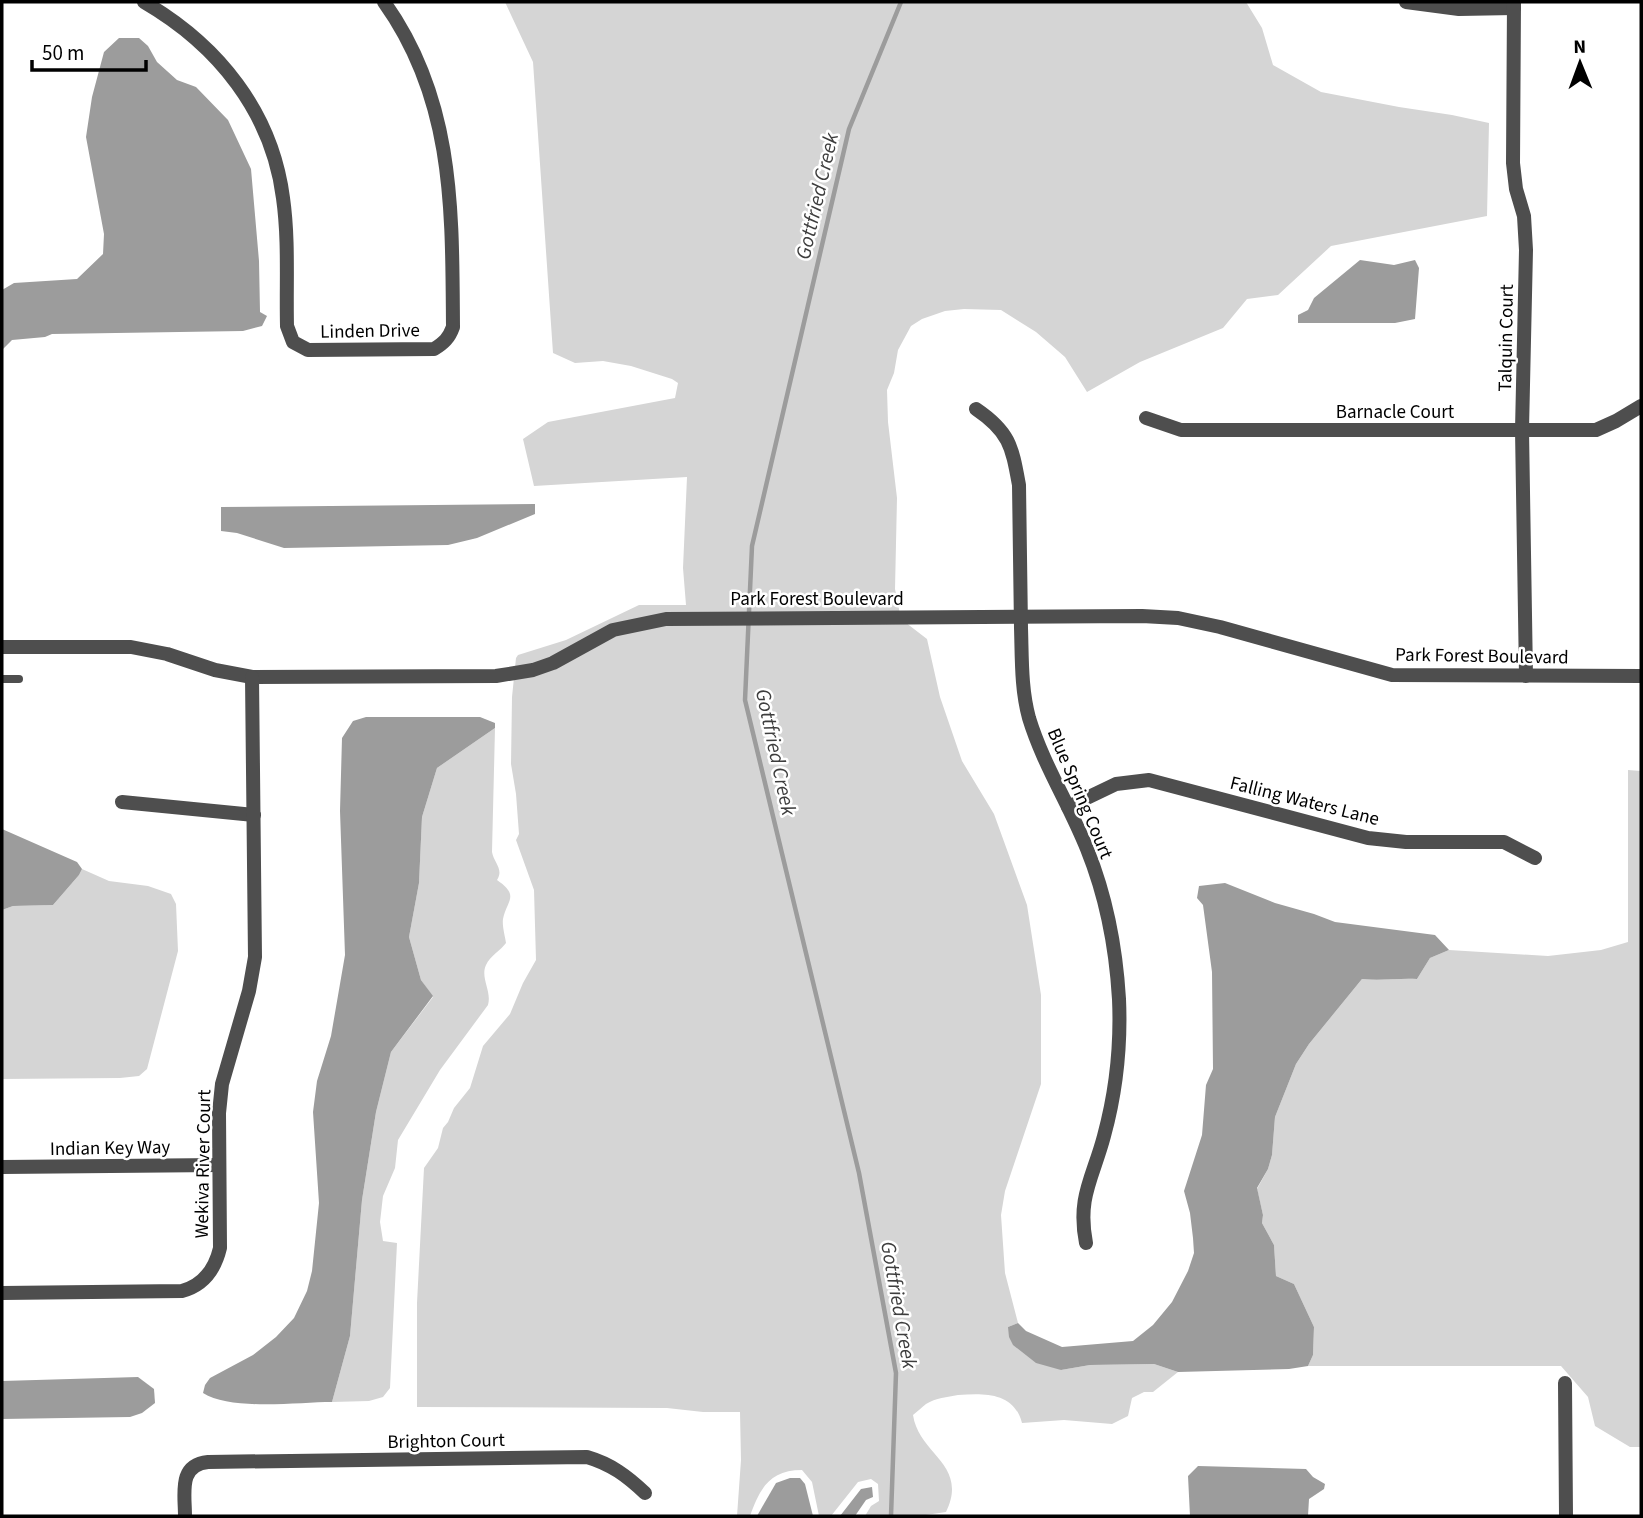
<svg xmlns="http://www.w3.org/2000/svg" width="1643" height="1518" viewBox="0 0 1643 1518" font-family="'Source Sans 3',sans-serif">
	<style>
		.green { fill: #d5d5d5 }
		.water { fill: #9c9c9c }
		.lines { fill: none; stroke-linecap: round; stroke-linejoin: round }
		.stream { stroke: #9c9c9c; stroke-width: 4.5 }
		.lane { stroke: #4e4e4e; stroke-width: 8 }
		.street { stroke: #4e4e4e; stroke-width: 14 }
		.labels { text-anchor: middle; stroke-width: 5; stroke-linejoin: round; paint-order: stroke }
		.street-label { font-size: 19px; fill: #000; stroke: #fff }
		.water-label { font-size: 21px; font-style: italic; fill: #3d3d3d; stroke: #fff }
	</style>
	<rect width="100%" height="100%" fill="#fff"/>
	<g class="green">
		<path d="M505 2H1246L1262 28 1273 65 1321 92 1399 107 1452 115 1489 123 1487 216 1331 246 1278 295 1247 299 1223 328 1140 362 1087 392 1065 357 1036 332 1001 310 964 309 945 311 922 319 911 326 898 350 894 373 887 390 888 422 897 498 895 589 901 619 927 639 940 697 962 761 994 814 1027 905 1041 995V1084L1005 1191 1001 1215 1005 1273 1018 1323 1008 1327 1061 1370 1090 1365 1154 1364 1178 1372 1153 1392H1144L1132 1398 1128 1416 1112 1424 1064 1420 1022 1423C1014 1392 984 1393 958 1395 947 1397 936 1398 926 1404 922 1407 918 1411 913 1415 919 1455 969 1464 946 1512L919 1516H865L871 1506 879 1501 878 1484 871 1479 858 1482 831 1516H819L812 1482 802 1470C770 1470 760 1488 750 1516H737L741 1460 740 1412H703L667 1408 417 1407V1303L424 1168 438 1148 443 1128 448 1122 454 1108 470 1088 483 1046 510 1014 523 983 536 960 534 890 516 840 519 834 516 794 511 764 512 697 516 658 518 655 566 640 639 605H686L683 568 687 477 534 486 523 439 548 422 675 398 678 383 672 379 631 366 603 361 575 363 553 353 533 62Z"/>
		<path d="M495 728 492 852C494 863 504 869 497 880 520 896 507 900 503 919 502 926 505 936 506 943 501 950 490 956 486 965 480 978 492 991 488 1005L440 1070 398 1140 395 1168 383 1196 380 1222 383 1241 397 1243 390 1388 383 1397 369 1401 332 1402 350 1336 362 1200 376 1112 391 1052 433 997 421 980 409 937 419 883 422 817 437 768Z"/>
		<path d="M1628 770 1641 771V1447H1630L1595 1426 1588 1397 1561 1366H1308L1313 1355 1314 1327 1294 1284 1276 1276 1274 1245 1262 1223 1263 1215 1257 1189 1268 1169 1272 1155 1275 1117 1296 1064 1309 1044 1362 979C1381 981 1398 978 1417 979L1430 958 1449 950 1548 956 1601 950 1628 942Z"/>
		<polygon points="82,869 109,881 148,886 171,894 176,904 178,951 147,1069 139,1076 120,1078 2,1079 2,910 13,906 53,905 79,875"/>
	</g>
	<g class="water">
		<polygon points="119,38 139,38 148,46 157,62 177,80 196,87 228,120 251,169 259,261 260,312 267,316 262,326 243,331 52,334 45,337 12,340 2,350 2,290 14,283 77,279 103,254 104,234 86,137 92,97 104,52"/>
		<polygon points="1360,260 1394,265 1415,260 1419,268 1415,319 1395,323 1298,323 1298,315 1308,310 1314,298"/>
		<polygon points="535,504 535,514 477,538 448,545 284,548 237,533 221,531 221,507"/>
		<path d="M366 717H480L495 723V728L437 768 422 817 419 883 409 937 421 980 433 996 391 1052 376 1112 362 1200 350 1336 332 1402C298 1402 231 1411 203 1393L205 1385 210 1378 253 1355 276 1337 294 1318 307 1291 312 1271 319 1203 313 1112 317 1081 331 1036 345 955 340 811 342 738 353 721Z"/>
		<polygon points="2,829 77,862 82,869 79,875 53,905 13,906 2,910"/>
		<path d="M1225 883 1275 903 1314 914 1335 922 1435 935 1449 950 1430 958 1417 979C1398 978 1381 981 1362 979L1309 1044 1296 1064 1275 1117 1272 1155 1268 1169 1257 1188 1263 1215 1262 1223 1274 1245 1276 1276 1294 1284 1314 1327 1313 1355 1308 1366 1289 1369 1178 1372 1154 1364 1090 1365 1061 1370 1036 1363 1013 1345 1009 1337 1008 1327 1018 1323 1026 1331 1062 1347 1133 1341 1153 1325 1172 1302 1188 1271 1194 1253 1193 1238 1190 1213 1184 1191 1202 1135 1206 1085 1213 1069 1212 972 1203 905 1197 898 1199 886Z"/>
		<polygon points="138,1377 154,1389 155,1403 142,1413 130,1417 2,1419 2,1381"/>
		<polygon points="1198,1466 1306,1469 1313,1477 1325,1484 1324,1489 1309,1499 1308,1516 1190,1516 1188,1476"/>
		<polygon points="790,1478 800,1478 805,1484 813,1516 757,1516 776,1483"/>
		<polygon points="872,1487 873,1497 866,1500 855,1516 840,1516 861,1489"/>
	</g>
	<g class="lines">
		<polyline class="stream" points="891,1516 896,1373 859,1173 745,700 752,546 849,129 901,2"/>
		<polyline class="lane" points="2,679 19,679"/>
		<g class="street">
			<path d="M144 2C218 45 272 112 283 198 289 240 286 284 287 326L293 342 308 350 434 349C444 343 449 338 453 327 452 212 455 101 384 2"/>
			<polyline points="1406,2 1459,9 1514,8"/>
			<polyline points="1514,2 1513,163 1516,189 1524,216 1526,250 1522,430 1526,676"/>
			<path d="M976 409C1010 432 1012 447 1019 485 1020 533 1020 580 1021 628 1022 658 1021 689 1029 718 1043 764 1069 804 1087 849 1106 896 1116 948 1119 999 1121 1044 1116 1092 1104 1136 1093 1178 1077 1197 1086 1243"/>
			<polyline points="1146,418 1181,430 1596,430 1616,421 1641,406"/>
			<polyline points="2,647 131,647 167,654 215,670 252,677 496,676 533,670 553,663 613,630 666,619 1142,616 1178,618 1220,627 1392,675 1641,676"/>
			<polyline points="122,802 254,815"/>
			<polyline points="1068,807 1116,784 1149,780 1368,838 1406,842 1504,842 1535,858"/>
			<polyline points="2,1167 219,1165"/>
			<path d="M2 1293 182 1291C204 1285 215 1269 220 1248L219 1113 222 1084 249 991 255 957 252 677"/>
			<polyline points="1565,1383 1566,1516"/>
			<path d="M185 1516C185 1493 178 1465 208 1462L587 1457C611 1464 627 1476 645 1493"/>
		</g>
	</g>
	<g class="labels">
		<g class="street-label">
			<text transform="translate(370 330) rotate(-1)" y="7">Linden Drive</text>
			<text transform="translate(1505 338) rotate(-89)" y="7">Talquin Court</text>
			<text x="1395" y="418">Barnacle Court</text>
			<text x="817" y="605">Park Forest Boulevard</text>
			<text transform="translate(1482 655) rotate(1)" y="7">Park Forest Boulevard</text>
			<text transform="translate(1081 793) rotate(67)" y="7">Blue Spring Court</text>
			<text transform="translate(1305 800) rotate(14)" y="7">Falling Waters Lane</text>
			<text transform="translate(110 1147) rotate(-1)" y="7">Indian Key Way</text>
			<text transform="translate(202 1164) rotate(-89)" y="7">Wekiva River Court</text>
			<text transform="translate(446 1440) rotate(-1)" y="7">Brighton Court</text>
		</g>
		<g class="water-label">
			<text transform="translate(817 196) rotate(-77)" y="7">Gottfried Creek</text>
			<text transform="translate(776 752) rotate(78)" y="7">Gottfried Creek</text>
			<text transform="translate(899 1305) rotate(80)" y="7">Gottfried Creek</text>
		</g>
	</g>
	<rect width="1643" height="1518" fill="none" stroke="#000000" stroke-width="7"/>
	<g transform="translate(1580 63) rotate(359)" stroke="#ffffff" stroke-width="5" paint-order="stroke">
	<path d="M0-5L12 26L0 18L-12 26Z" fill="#000000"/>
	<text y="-10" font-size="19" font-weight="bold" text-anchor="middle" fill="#000000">N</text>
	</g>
	<path d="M32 60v10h114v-10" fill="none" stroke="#000000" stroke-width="3.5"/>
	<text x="42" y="60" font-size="21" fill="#000000" stroke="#ffffff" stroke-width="5" paint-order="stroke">50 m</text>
</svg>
